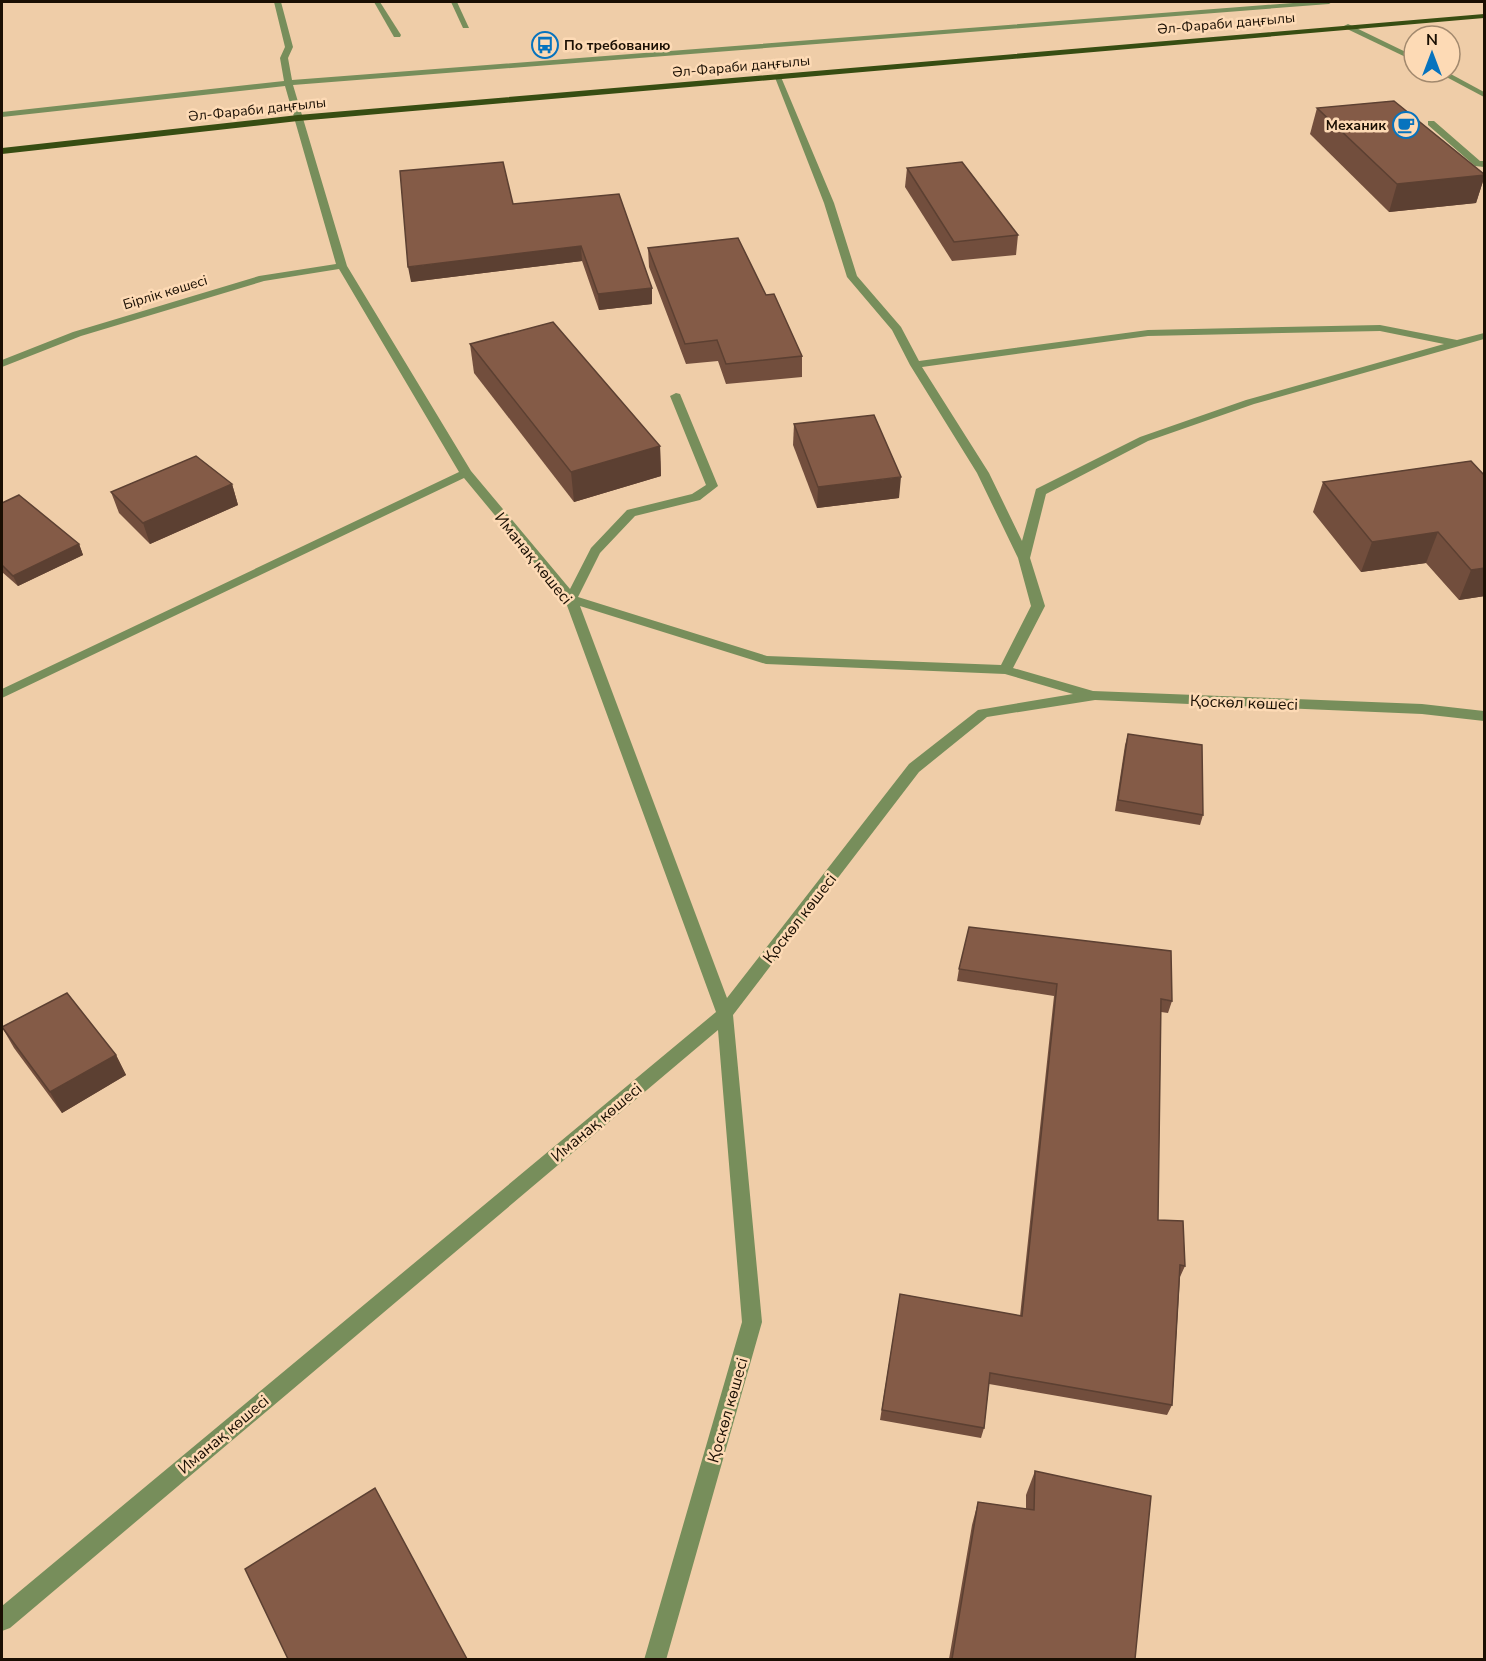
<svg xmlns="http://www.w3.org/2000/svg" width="1486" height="1661" viewBox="0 0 1486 1661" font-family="'Nunito Sans',sans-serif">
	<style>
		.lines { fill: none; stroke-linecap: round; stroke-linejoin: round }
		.minor { fill: #778e5b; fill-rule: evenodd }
		.major { fill: #374d12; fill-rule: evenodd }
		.wall { fill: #724e3d }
		.shaded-wall { fill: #5c4032 }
		.building { fill: #845b47; stroke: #5c4032; stroke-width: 1.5 }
		.labels { text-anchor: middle; stroke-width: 5; stroke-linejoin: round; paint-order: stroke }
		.far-street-label { font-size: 14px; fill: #1a0f03; stroke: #fddab5 }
		.far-poi-label { font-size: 14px; font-weight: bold; fill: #1a0f03; stroke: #fddab5; text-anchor: start }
		.street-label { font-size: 16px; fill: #1a0f03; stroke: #fddab5 }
	</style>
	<rect width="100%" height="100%" fill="#efcda8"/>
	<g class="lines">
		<g class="minor">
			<path d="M274 2H281L293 47 288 58 292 80 1306 2H1332L1329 4 293 85 347 266 471 471 570 589 591 548 627 510 692 494 706 485 670 396 676 393 680 394 718 486 700 500 635 516 600 553 578 597 767 656 1001 665 1031 606 1018 558 977 473 910 365 892 330 847 277 824 203 774 75 781 77 834 203 857 276 901 327 919 361 1148 330 1380 325 1457 340 1484 333V339L1254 404 1148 441 1046 494 1030 558 1045 606 1013 668 1093 691 1422 704 1484 711V721L1422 714 1095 700 987 717 919 772 733 1015 762 1322 666 1660H644L742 1322 718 1030 10 1628 2 1631V1606L716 1012 565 600 464 478 2 698V689L459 472 339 269 264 281 81 336 2 367V360L73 332 259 276 336 264 285 86 2 117V112L284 81 280 58 285 47ZM1380 331 1444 344 1246 400 1140 437 1036 489 1022 541 989 473 922 367 1148 336ZM580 606 766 664 1005 674 1073 694 978 710 909 764 727 998Z"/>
			<polygon points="374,2 380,2 401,35 400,37 394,37"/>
			<polygon points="451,2 457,2 469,28 463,28"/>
			<polygon points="1348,24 1414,56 1414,61 1345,28 1344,26"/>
			<polygon points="1437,72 1447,72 1484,92 1484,97"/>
			<polygon points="1428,121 1434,121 1480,161 1484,161 1484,167 1475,166 1428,125"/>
		</g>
		<polygon class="major" points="1484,14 1484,18 298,121 2,154 2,148 298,115"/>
	</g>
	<g class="wall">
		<polygon points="1317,108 1485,175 1476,203 1389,212 1310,134"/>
		<polygon points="907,168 1018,235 1016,255 952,261 905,187"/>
		<polygon points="513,204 652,288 652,304 599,310 582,261 411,282"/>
		<polygon points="648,248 766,295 802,356 802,377 726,384 718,361 686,364 649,267"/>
		<polygon points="470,344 660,446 661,476 574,502 474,373"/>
		<polygon points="794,424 899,498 817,508 793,445"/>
		<polygon points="1471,461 1485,596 1459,600 1426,563 1361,572 1313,512 1323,482"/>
		<polygon points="232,484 238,505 150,544 119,513 111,492"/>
		<polygon points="2,503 79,544 83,555 18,586 2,572"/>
		<polygon points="1128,734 1203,815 1200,825 1115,811 1125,745"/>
		<polygon points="959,969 1172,1001 1168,1013 1161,1012 1158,1220 1185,1266 1180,1277 1172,1405 1167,1415 989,1384 984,1428 981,1438 880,1420 900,1294 1020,1316 1054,996 957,981"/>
		<polygon points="2,1027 116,1055 126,1075 62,1113 14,1048"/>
		<polygon points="1035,1471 1135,1659 949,1659 972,1525 978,1502 1026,1509 1026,1495"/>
	</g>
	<g class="shaded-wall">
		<polygon points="1485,175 1476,203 1389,212 1397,184"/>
		<polygon points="581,246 582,261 411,282 408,267"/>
		<polygon points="652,288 652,304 599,310 598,294"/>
		<polygon points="660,446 661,476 574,502 571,472"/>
		<polygon points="901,477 899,498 817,508 818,487"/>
		<polygon points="232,484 238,505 150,544 143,523"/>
		<polygon points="1438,532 1426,563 1361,572 1372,542"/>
		<polygon points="79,544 83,555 18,586 13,576"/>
		<polygon points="1485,568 1485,596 1459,600 1471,570"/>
		<polygon points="116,1055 126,1075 62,1113 50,1092"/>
	</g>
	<g class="building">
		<polygon points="1394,101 1485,175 1397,184 1317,108"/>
		<polygon points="503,162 513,204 619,194 652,288 598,294 581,246 408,267 400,171"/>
		<polygon points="962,162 1018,235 954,242 907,168"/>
		<polygon points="738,238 766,295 774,294 802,356 726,364 717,340 685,344 648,248"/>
		<polygon points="553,322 660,446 571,472 470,344"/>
		<polygon points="874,415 901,477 818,487 794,424"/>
		<polygon points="196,456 232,484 143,523 111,492"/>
		<polygon points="1471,461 1485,476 1485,568 1471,570 1438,532 1372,542 1323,482"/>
		<polygon points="19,495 79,544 13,576 2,565 2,503"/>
		<polygon points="1128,734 1202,745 1203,815 1118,800"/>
		<polygon points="969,927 1171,951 1172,1001 1161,999 1158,1220 1183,1221 1185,1266 1180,1265 1172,1405 990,1373 984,1428 882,1410 900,1294 1022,1316 1057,984 959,969"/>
		<polygon points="67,993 116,1055 50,1092 2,1027"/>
		<polygon points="1035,1471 1151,1496 1135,1659 952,1659 978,1502 1034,1510"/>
		<polygon points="375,1488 467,1659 288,1659 245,1569"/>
	</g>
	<defs>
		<symbol id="bus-ring" viewBox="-11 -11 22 22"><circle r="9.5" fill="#fddab5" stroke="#0773be" stroke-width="1.5"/><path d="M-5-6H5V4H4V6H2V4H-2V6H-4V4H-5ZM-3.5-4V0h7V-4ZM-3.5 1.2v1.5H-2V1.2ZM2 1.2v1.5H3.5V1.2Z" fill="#0773be"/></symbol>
		<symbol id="cafe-ring" viewBox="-11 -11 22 22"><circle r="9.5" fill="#fddab5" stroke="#0773be" stroke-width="1.5"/><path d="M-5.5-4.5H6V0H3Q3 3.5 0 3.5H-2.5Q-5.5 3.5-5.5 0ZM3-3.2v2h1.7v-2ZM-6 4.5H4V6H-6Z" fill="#0773be"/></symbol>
	</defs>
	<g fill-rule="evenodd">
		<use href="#bus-ring" x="530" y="30" width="30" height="30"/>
		<use href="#cafe-ring" x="1391" y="110" width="30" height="30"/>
	</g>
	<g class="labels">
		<g class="far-street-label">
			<text transform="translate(1226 23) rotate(-5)" y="5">Әл-Фараби даңғылы</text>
			<text transform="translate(741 66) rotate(-5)" y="5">Әл-Фараби даңғылы</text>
			<text transform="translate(257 109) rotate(-6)" y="5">Әл-Фараби даңғылы</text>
			<text transform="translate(165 292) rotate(-17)" y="5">Бірлік көшесі</text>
		</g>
		<g class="far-poi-label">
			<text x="564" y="50">По требованию</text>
			<text x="1386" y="130" text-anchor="end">Механик</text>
		</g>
		<g class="street-label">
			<text transform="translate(534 558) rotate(51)" y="6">Иманақ көшесі</text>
			<text transform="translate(1244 702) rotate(2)" y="6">Қоскөл көшесі</text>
			<text transform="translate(799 918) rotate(-52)" y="6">Қоскөл көшесі</text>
			<text transform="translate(596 1122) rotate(-40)" y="6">Иманақ көшесі</text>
			<text transform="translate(727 1410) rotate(-74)" y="6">Қоскөл көшесі</text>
			<text transform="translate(223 1434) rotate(-40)" y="6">Иманақ көшесі</text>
		</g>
	</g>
	<rect width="1486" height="1661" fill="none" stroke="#1a0f03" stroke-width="6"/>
	<g transform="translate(1432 54)"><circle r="28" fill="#fddab5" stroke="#a2896e" stroke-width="1.5"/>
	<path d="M0-4.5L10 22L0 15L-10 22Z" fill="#0773be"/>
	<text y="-9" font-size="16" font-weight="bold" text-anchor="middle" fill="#1a0f03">N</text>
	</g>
</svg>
